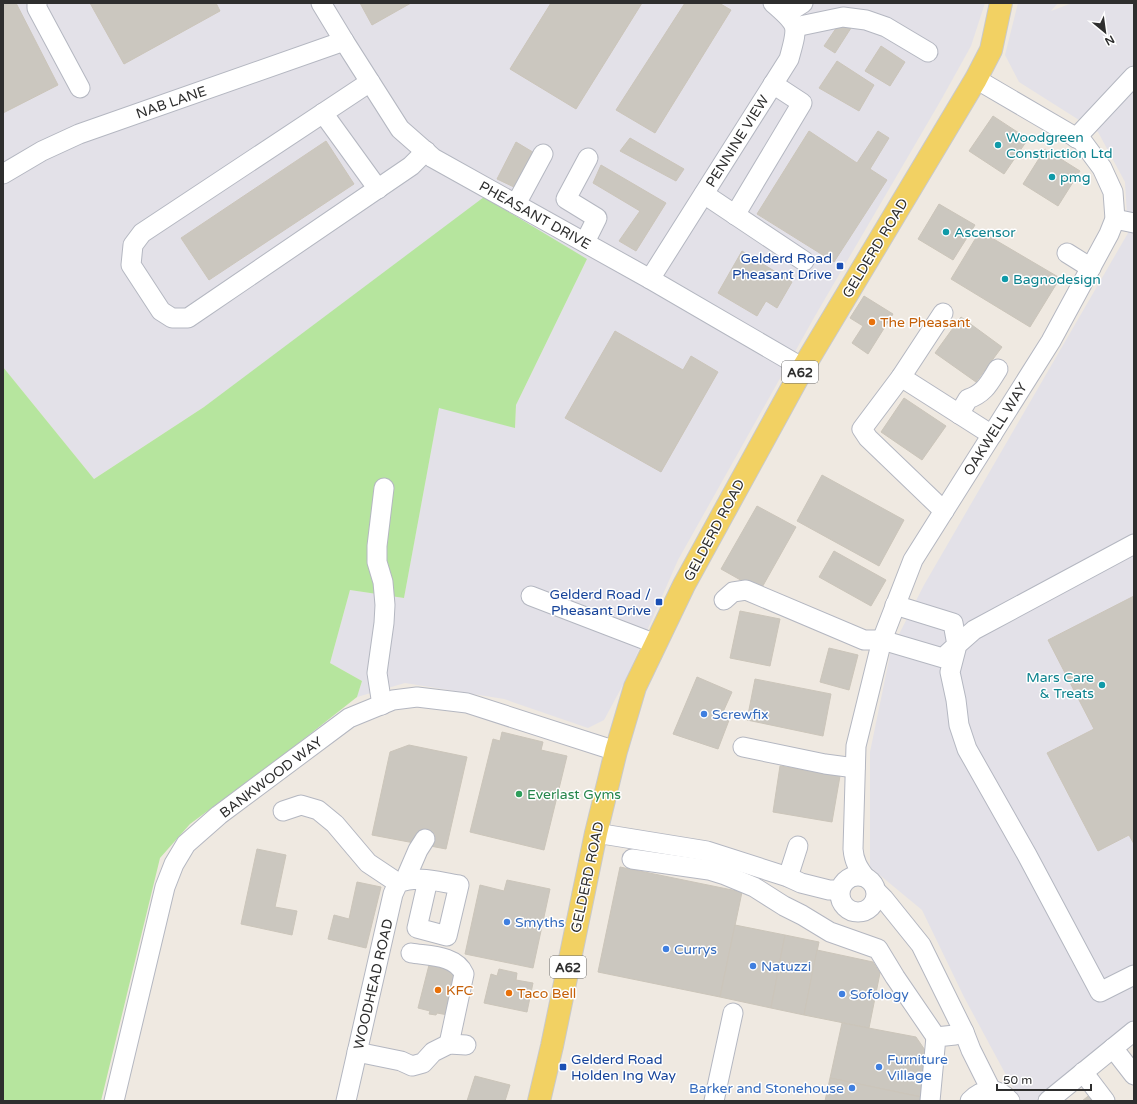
<svg xmlns="http://www.w3.org/2000/svg" width="1137" height="1104" viewBox="0 0 1137 1104" font-family="'Varela Round',sans-serif">
	<style>
		.industrial { fill: #e3e1e8 }
		.green { fill: #b6e59e }
		.building { fill: #cbc7bf; stroke: #cbc5ba }
		.lines { fill: none; stroke-linecap: round; stroke-linejoin: round }
		.minor-casing { stroke: #b4b7c1; stroke-width: 21 }
		.major-casing { stroke: #c9c9c9; stroke-width: 24 }
		.minor { stroke: #fff; stroke-width: 19 }
		.major { stroke: #f2d163; stroke-width: 22 }
		.culture-dot { fill: #0f9aa8; stroke: #fff; stroke-width: 1.5 }
		.transit-dot { fill: #1a4fb4; stroke: #fff; stroke-width: 1.5 }
		.food-dot { fill: #e8710a; stroke: #fff; stroke-width: 1.5 }
		.shop-dot { fill: #3f7fe0; stroke: #fff; stroke-width: 1.5 }
		.leisure-dot { fill: #2e9e5b; stroke: #fff; stroke-width: 1.5 }
		.labels { text-anchor: middle; stroke-width: 3; stroke-linejoin: round; paint-order: stroke }
		.shield { fill: #fff; stroke: #6d6d6d; stroke-width: 1 }
		.shield-label { font-size: 13px; font-weight: bold; fill: #2e2e2e }
		.street-label { font-size: 14px; fill: #2e2e2e; stroke: #fff }
		.culture-label { font-size: 14px; fill: #0d838f; stroke: #fff; text-anchor: start }
		.transit-label { font-size: 14px; fill: #164399; stroke: #fff; text-anchor: end }
		.food-label { font-size: 14px; fill: #c56008; stroke: #fff; text-anchor: start }
		.shop-label { font-size: 14px; fill: #366cbe; stroke: #fff; text-anchor: start }
		.leisure-label { font-size: 14px; fill: #27864d; stroke: #fff; text-anchor: start }
	</style>
	<rect width="100%" height="100%" fill="#efe9e1"/>
	<g class="industrial">
		<polygon points="3,3 985,3 971,46 941,100 815,316 678,560 625,681 604,720 588,728 504,699 405,683 357,697 362,681 330,663 350,590 404,598 439,407 515,428 516,405 587,259 204,407 94,479 3,367"/>
		<polygon points="1018,3 1058,3 1051,11 1072,3 1134,3 1134,1039 1055,1101 1020,1101 964,997 922,910 870,867 870,752 891,650 924,585 1128,233 1125,182 1098,132 1019,82 1005,55"/>
	</g>
	<polygon class="green" points="484,197 587,259 516,405 515,428 439,408 404,598 350,590 330,663 362,681 357,697 291,749 190,824 160,858 101,1101 3,1101 3,367 94,479 204,407"/>
	<g class="building">
		<polygon points="3,3 16,3 58,85 3,113"/>
		<polygon points="90,3 216,3 220,11 124,64"/>
		<polygon points="360,3 411,3 372,25"/>
		<polygon points="551,3 642,3 576,109 510,69"/>
		<polygon points="685,3 719,3 731,10 655,133 616,110"/>
		<polygon points="841,21 851,28 835,53 824,46"/>
		<polygon points="881,46 905,62 890,86 865,71"/>
		<polygon points="837,61 874,85 859,111 819,88"/>
		<polygon points="993,116 1028,139 1004,174 969,151"/>
		<polygon points="809,131 857,163 878,131 889,138 870,169 887,180 834,262 757,214"/>
		<polygon points="630,138 684,169 676,181 620,151"/>
		<polygon points="326,141 354,184 209,280 181,238"/>
		<polygon points="516,142 536,154 516,188 497,179"/>
		<polygon points="1045,149 1080,171 1058,206 1023,184"/>
		<polygon points="601,165 666,203 636,251 619,241 640,211 593,183"/>
		<polygon points="939,204 975,225 953,260 918,239"/>
		<polygon points="980,231 1060,278 1030,327 951,279"/>
		<polygon points="742,251 792,282 777,308 766,301 757,316 718,293"/>
		<polygon points="864,296 893,314 868,354 852,343 863,326 850,318"/>
		<polygon points="961,317 1002,347 976,382 935,353"/>
		<polygon points="615,331 683,370 691,356 718,372 661,472 565,418"/>
		<polygon points="904,398 946,426 922,460 881,432"/>
		<polygon points="822,475 904,520 879,566 797,521"/>
		<polygon points="757,506 796,527 760,591 721,569"/>
		<polygon points="834,551 886,580 871,606 819,577"/>
		<polygon points="1134,596 1134,844 1129,835 1098,851 1047,753 1094,729 1048,640"/>
		<polygon points="740,611 780,619 770,666 730,658"/>
		<polygon points="829,648 858,655 849,690 820,682"/>
		<polygon points="697,677 732,692 723,712 731,715 718,749 673,734"/>
		<polygon points="755,679 831,694 823,736 747,720"/>
		<polygon points="502,732 543,742 541,750 567,756 544,850 470,832 493,739 500,741"/>
		<polygon points="409,745 467,757 446,849 372,835 390,752"/>
		<polygon points="780,766 840,776 832,822 773,812"/>
		<polygon points="257,849 286,855 275,907 297,911 292,935 241,924"/>
		<polygon points="620,867 742,892 720,997 598,972"/>
		<polygon points="507,880 550,889 533,968 465,954 480,885 504,891"/>
		<polygon points="357,882 381,887 366,948 328,939 334,915 349,919"/>
		<polygon points="735,925 785,935 771,1008 720,997"/>
		<polygon points="785,935 819,942 804,1015 771,1008"/>
		<polygon points="817,950 873,962 880,973 869,1028 804,1015"/>
		<polygon points="429,965 458,972 448,1015 437,1013 436,1015 429,1014 430,1011 418,1008"/>
		<polygon points="499,969 517,973 516,980 533,983 527,1012 484,1003 491,974 497,976"/>
		<polygon points="842,1023 916,1037 929,1056 921,1097 830,1078"/>
		<polygon points="475,1076 510,1085 505,1101 467,1101"/>
		<polygon points="830,1078 921,1097 920,1101 825,1101"/>
		<polygon points="1092,1093 1098,1101 1082,1101"/>
	</g>
	<g class="lines">
		<defs>
			<g id="minor">
				<polyline points="37,3 37,8 80,88"/>
				<polyline points="321,3 344,41 400,129 433,158 650,279 803,368"/>
				<polyline points="786,14 803,3"/>
				<polyline points="795,27 843,17 866,20 886,27 928,52"/>
				<polyline points="370,82 142,233 133,245 131,265 161,311 172,318 188,318 411,166 426,151"/>
				<polyline points="323,113 378,189"/>
				<polyline points="1076,138 1134,76"/>
				<polyline points="3,174 42,151 79,134 344,41"/>
				<polyline points="704,194 804,261"/>
				<polyline points="516,204 543,154"/>
				<polyline points="735,215 802,103 773,84"/>
				<polyline points="1115,219 1134,223"/>
				<polyline points="585,242 597,218 566,199 588,158"/>
				<polyline points="1067,253 1091,268"/>
				<path d="M650 279 789 59C798 26 800 26 773 3"/>
				<polyline points="943,313 901,377 862,429 868,438 944,511"/>
				<polyline points="901,377 992,435"/>
				<path d="M959 414 968 399C985 393 989 383 998 369"/>
				<polyline points="1134,544 974,630 957,645 950,672 956,700 959,725 967,749 1027,855 1100,992 1134,975"/>
				<polyline points="531,596 656,644"/>
				<polyline points="724,600 733,592 746,590 864,640 882,640 943,658 957,645 953,623 895,605"/>
				<polyline points="382,705 377,673 384,623 385,605 383,582 377,562 377,546 384,488"/>
				<polyline points="743,747 825,764 855,768"/>
				<polyline points="283,811 301,805 318,810 335,824 368,863 398,883"/>
				<polyline points="596,833 707,851 788,877 801,883 829,890 840,890"/>
				<polyline points="632,859 709,870 725,875 754,887 784,906 802,915 830,932 878,949 895,977 936,1037"/>
				<circle cx="858" cy="894" r="18"/>
				<polyline points="788,877 798,846"/>
				<path d="M865 877C858 868 854 861 853 849L856 746 882 640 913 560 1051 341 1109 234 1115 219 1113 192 1102 168 1082 141 976 79"/>
				<polyline points="405,880 418,850 425,839"/>
				<polyline points="876,891 884,899 921,945 964,1032 971,1050 991,1090"/>
				<path d="M411 953C429 956 456 955 464 974L449 1044"/>
				<polyline points="1113,1048 1134,1075"/>
				<polyline points="357,1052 401,1061 412,1066 423,1063 433,1052 449,1044 466,1045"/>
				<polyline points="1083,1072 1105,1101"/>
				<polyline points="114,1101 165,887 174,864 186,844 219,815 349,718 393,700 417,697 467,703 616,751"/>
				<path d="M346 1101 393 894 398 883C418 875 438 882 459 885L447 936 417 928 428 880"/>
				<polyline points="714,1101 733,1013"/>
				<polyline points="930,1101 936,1037 955,1035 964,1032"/>
				<path d="M970 1101C982 1088 998 1087 1010 1101"/>
				<polyline points="1048,1101 1134,1031"/>
			</g>
			<polyline id="major" points="539,1101 552,1046 596,833 616,751 635,687 684,585 803,368 976,79 991,50 1001,3"/>
		</defs>
		<use href="#minor" class="minor-casing"/>
		<use href="#major" class="major-casing"/>
		<use href="#minor" class="minor"/>
		<use href="#major" class="major"/>
	</g>
	<g class="culture-dot">
		<circle cx="998" cy="145" r="4"/>
		<circle cx="1052" cy="177" r="4"/>
		<circle cx="946" cy="232" r="4"/>
		<circle cx="1005" cy="279" r="4"/>
		<circle cx="1102" cy="685" r="4"/>
	</g>
	<g class="transit-dot">
		<rect x="836" y="262" width="8" height="8" rx="2"/>
		<rect x="655" y="598" width="8" height="8" rx="2"/>
		<rect x="559" y="1063" width="8" height="8" rx="2"/>
	</g>
	<g class="food-dot">
		<circle cx="872" cy="322" r="4"/>
		<circle cx="438" cy="990" r="4"/>
		<circle cx="509" cy="993" r="4"/>
	</g>
	<g class="shop-dot">
		<circle cx="704" cy="714" r="4"/>
		<circle cx="507" cy="922" r="4"/>
		<circle cx="666" cy="949" r="4"/>
		<circle cx="753" cy="966" r="4"/>
		<circle cx="842" cy="994" r="4"/>
		<circle cx="879" cy="1067" r="4"/>
		<circle cx="852" cy="1088" r="4"/>
	</g>
	<circle class="leisure-dot" cx="519" cy="794" r="4"/>
	<g class="labels">
		<g class="shield">
			<rect x="782" y="361" width="36" height="22" rx="3"/>
			<rect x="550" y="956" width="36" height="22" rx="3"/>
		</g>
		<g class="shield-label">
			<text x="800" y="377">A62</text>
			<text x="568" y="972">A62</text>
		</g>
		<g class="street-label">
			<text transform="translate(171 102) rotate(-19)" y="5">NAB LANE</text>
			<text transform="translate(737 141) rotate(-58)" y="5">PENNINE VIEW</text>
			<text transform="translate(535 215) rotate(29)" y="5">PHEASANT DRIVE</text>
			<text transform="translate(875 248) rotate(-59)" y="5">GELDERD ROAD</text>
			<text transform="translate(995 429) rotate(-58)" y="5">OAKWELL WAY</text>
			<text transform="translate(714 530) rotate(-62)" y="5">GELDERD ROAD</text>
			<text transform="translate(271 777) rotate(-37)" y="5">BANKWOOD WAY</text>
			<text transform="translate(587 877) rotate(-78)" y="5">GELDERD ROAD</text>
			<text transform="translate(373 984) rotate(-77)" y="5">WOODHEAD ROAD</text>
		</g>
		<g class="culture-label">
			<text x="1006" y="142">Woodgreen<tspan x="1006" dy="16">Constriction Ltd</tspan></text>
			<text x="1060" y="182">pmg</text>
			<text x="954" y="237">Ascensor</text>
			<text x="1013" y="284">Bagnodesign</text>
			<text x="1094" y="682" text-anchor="end">Mars Care<tspan x="1094" dy="16">&amp; Treats</tspan></text>
		</g>
		<g class="transit-label">
			<text x="832" y="263">Gelderd Road<tspan x="832" dy="16">Pheasant Drive</tspan></text>
			<text x="651" y="599">Gelderd Road /<tspan x="651" dy="16">Pheasant Drive</tspan></text>
			<text x="571" y="1064" text-anchor="start">Gelderd Road<tspan x="571" dy="16">Holden Ing Way</tspan></text>
		</g>
		<g class="food-label">
			<text x="880" y="327">The Pheasant</text>
			<text x="446" y="995">KFC</text>
			<text x="517" y="998">Taco Bell</text>
		</g>
		<g class="shop-label">
			<text x="712" y="719">Screwfix</text>
			<text x="515" y="927">Smyths</text>
			<text x="674" y="954">Currys</text>
			<text x="761" y="971">Natuzzi</text>
			<text x="850" y="999">Sofology</text>
			<text x="887" y="1064">Furniture<tspan x="887" dy="16">Village</tspan></text>
			<text x="844" y="1093" text-anchor="end">Barker and Stonehouse</text>
		</g>
		<g class="leisure-label">
			<text x="527" y="799">Everlast Gyms</text>
		</g>
	</g>
	<rect width="1137" height="1104" fill="none" stroke="#2e2e2e" stroke-width="8"/>
	<g transform="translate(1105 32) rotate(151)" stroke="#ffffff" stroke-width="3" paint-order="stroke">
	<path d="M0-3L7 15L0 10L-7 15Z" fill="#2e2e2e"/>
	<text y="-6" font-size="11" font-weight="bold" text-anchor="middle" fill="#2e2e2e">N</text>
	</g>
	<path d="M997 1084v6h94v-6" fill="none" stroke="#2e2e2e" stroke-width="2"/>
	<text x="1003" y="1084" font-size="12" fill="#2e2e2e" stroke="#ffffff" stroke-width="3" paint-order="stroke">50 m</text>
</svg>
